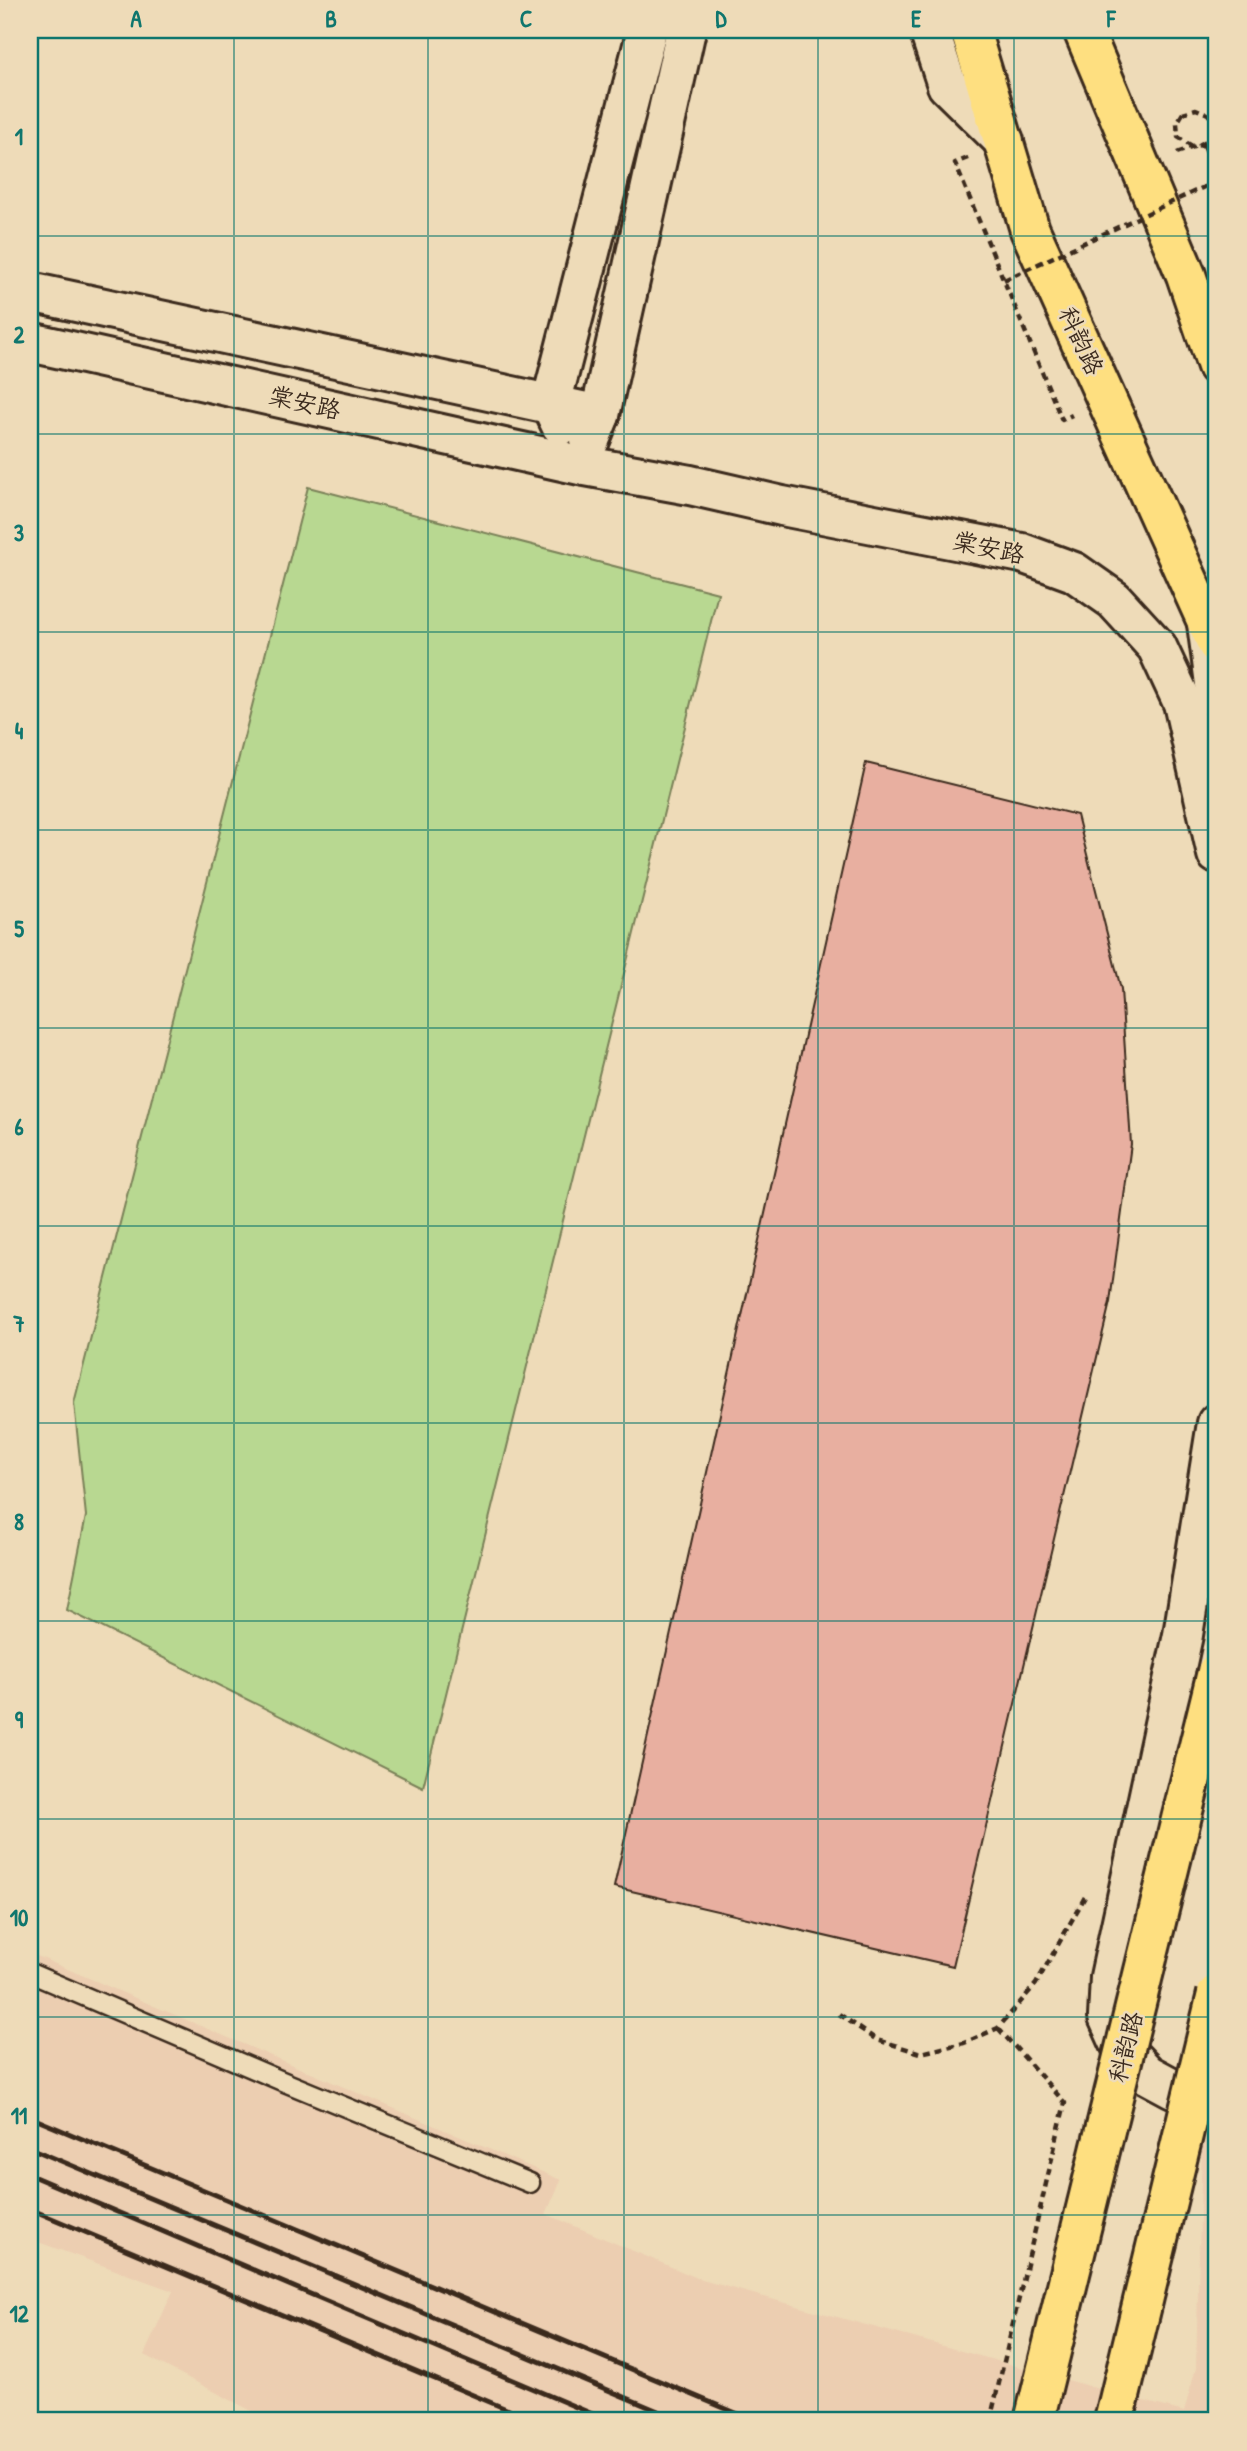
<svg xmlns="http://www.w3.org/2000/svg" width="1247" height="2451" viewBox="0 0 1247 2451" font-family="'Patrick Hand','LXGW WenKai TC',sans-serif">
	<style>
		.built { fill: #ecceb1 }
		.green { fill: #b8d891; stroke: #7a8158; stroke-width: 2 }
		.building { fill: #e8afa0; stroke: #3b2a1e; stroke-width: 2 }
		.lines { fill: none; stroke-linecap: round; stroke-linejoin: round }
		.lane-casing { stroke: #3b2a1e; stroke-width: 23 }
		.secondary-casing { stroke: #3b2a1e; stroke-width: 44 }
		.highway-casing { stroke: #3b2a1e; stroke-width: 44 }
		.path { stroke: #3b2a1e; stroke-width: 4.5; stroke-dasharray: 7 5; stroke-linecap: butt }
		.lane { stroke: #eedbb8; stroke-width: 18 }
		.secondary { stroke: #eedbb8; stroke-width: 38 }
		.highway { stroke: #fedf80; stroke-width: 38 }
		.rail { stroke: #3b2a1e; stroke-width: 5 }
		.highway-bridge-casing { stroke: #3b2a1e; stroke-width: 44; stroke-linecap: butt }
		.path-bridge { stroke: #3b2a1e; stroke-width: 4.5; stroke-dasharray: 7 5; stroke-linecap: butt }
		.highway-bridge { stroke: #fedf80; stroke-width: 38 }
		.grid { fill: none; stroke: #0f766e; stroke-width: 2; stroke-opacity: 0.55 }
		.labels { text-anchor: middle; stroke-width: 5; stroke-linejoin: round; paint-order: stroke }
		.street-label { font-size: 24px; fill: #3b2a1e; stroke: #eedbb8 }
		.neatline { fill: none; stroke: #0f766e; stroke-width: 2.5 }
		.grid-label { font-size: 23px; text-anchor: middle; font-weight: bold; fill: #0f766e }
	</style>
	<rect width="100%" height="100%" fill="#eedbb8"/>
	<filter id="ink" filterUnits="userSpaceOnUse"><feTurbulence type="fractalNoise" baseFrequency=".0143" numOctaves="2"/><feDisplacementMap in="SourceGraphic" scale="14" xChannelSelector="R" yChannelSelector="G"/><feConvolveMatrix kernelMatrix="1 2 1 2 8 2 1 2 1" color-interpolation-filters="sRGB"/></filter>
	<g filter="url(#ink)">
		<polygon class="built" points="30,1953 561,2180 546,2214 702,2280 1184,2412 1196,2368 1202,2140 1217,2140 1217,2421 271,2421 144,2355 173,2291 30,2239"/>
		<polygon class="green" points="308,487 718,593 423,1787 67,1610 86,1516 74,1403"/>
		<polygon class="building" points="866,763 1077,815 1121,989 1131,1144 1110,1302 953,1966 614,1887"/>
		<g class="lines">
			<defs>
				<polyline id="lane" points="30,1973 282,2081 530,2183"/>
				<g id="secondary">
					<polyline points="929,30 947,85 1004,141"/>
					<polyline points="30,292 600,415"/>
					<polyline points="30,342 580,465 690,485 782,506 1022,553 1074,572 1114,600 1157,647 1183,703 1217,854"/>
					<polyline points="561,425 551,404 647,30"/>
					<polyline points="590,440 600,415 686,30"/>
					<polyline points="1206,616 1217,699"/>
					<polyline points="1217,1423 1183,1635 1110,1977 1108,2017 1122,2048 1147,2074 1173,2088 1217,2093"/>
				</g>
				<g id="highway">
					<polyline points="970,30 1030,230 1217,644"/>
					<polyline points="1083,30 1186,275 1217,366"/>
				</g>
			</defs>
			<use href="#lane" class="lane-casing"/>
			<use href="#secondary" class="secondary-casing"/>
			<use href="#highway" class="highway-casing"/>
			<g class="path">
				<polyline points="1204,145 1217,175"/>
				<path d="M1177 153C1195 146 1228 139 1208 114L1196 109 1183 113"/>
				<polyline points="968,158 955,163 1062,420 1072,415"/>
				<polyline points="839,2014 877,2040 921,2053 964,2043 998,2028 1036,1984 1086,1895"/>
				<polyline points="990,2421 1065,2103 998,2028"/>
			</g>
			<use href="#lane" class="lane"/>
			<use href="#secondary" class="secondary"/>
			<use href="#highway" class="highway"/>
			<g class="rail">
				<polyline points="30,2117 755,2421"/>
				<polyline points="30,2148 682,2421"/>
				<polyline points="30,2175 609,2421"/>
				<polyline points="30,2209 535,2421"/>
			</g>
			<defs>
				<g id="highway-bridge">
					<polyline points="1034,2421 1217,1672"/>
					<polyline points="1114,2421 1217,1994"/>
				</g>
			</defs>
			<use href="#highway-bridge" class="highway-bridge-casing"/>
			<g class="path-bridge">
				<polyline points="1183,113 1177,123 1178,137 1192,146 1204,145"/>
				<polyline points="1004,280 1217,181"/>
			</g>
			<use href="#highway-bridge" class="highway-bridge"/>
		</g>
	</g>
	<path class="grid" d="M234 30V2421M428 30V2421M624 30V2421M818 30V2421M1014 30V2421M30 236H1217M30 434H1217M30 632H1217M30 830H1217M30 1028H1217M30 1226H1217M30 1423H1217M30 1621H1217M30 1819H1217M30 2017H1217M30 2215H1217"/>
	<g class="labels">
		<g class="street-label">
			<text transform="translate(1081 341) rotate(65)" y="8">科韵路</text>
			<text transform="translate(305 403) rotate(13)" y="8">棠安路</text>
			<text transform="translate(989 548) rotate(12)" y="8">棠安路</text>
			<text transform="translate(1126 2047) rotate(-76)" y="8">科韵路</text>
		</g>
	</g>
	<rect width="1247" height="2451" fill="none" stroke="#eedbb8" stroke-width="77"/>
	<rect x="38" y="38" width="1170" height="2374" class="neatline"/>
	<g class="grid-label">
		<text x="136" y="27">A</text>
		<text x="331" y="27">B</text>
		<text x="526" y="27">C</text>
		<text x="721" y="27">D</text>
		<text x="916" y="27">E</text>
		<text x="1111" y="27">F</text>
		<text x="19" y="145">1</text>
		<text x="19" y="343">2</text>
		<text x="19" y="541">3</text>
		<text x="19" y="739">4</text>
		<text x="19" y="937">5</text>
		<text x="19" y="1135">6</text>
		<text x="19" y="1332">7</text>
		<text x="19" y="1530">8</text>
		<text x="19" y="1728">9</text>
		<text x="19" y="1926">10</text>
		<text x="19" y="2124">11</text>
		<text x="19" y="2322">12</text>
	</g>
</svg>
